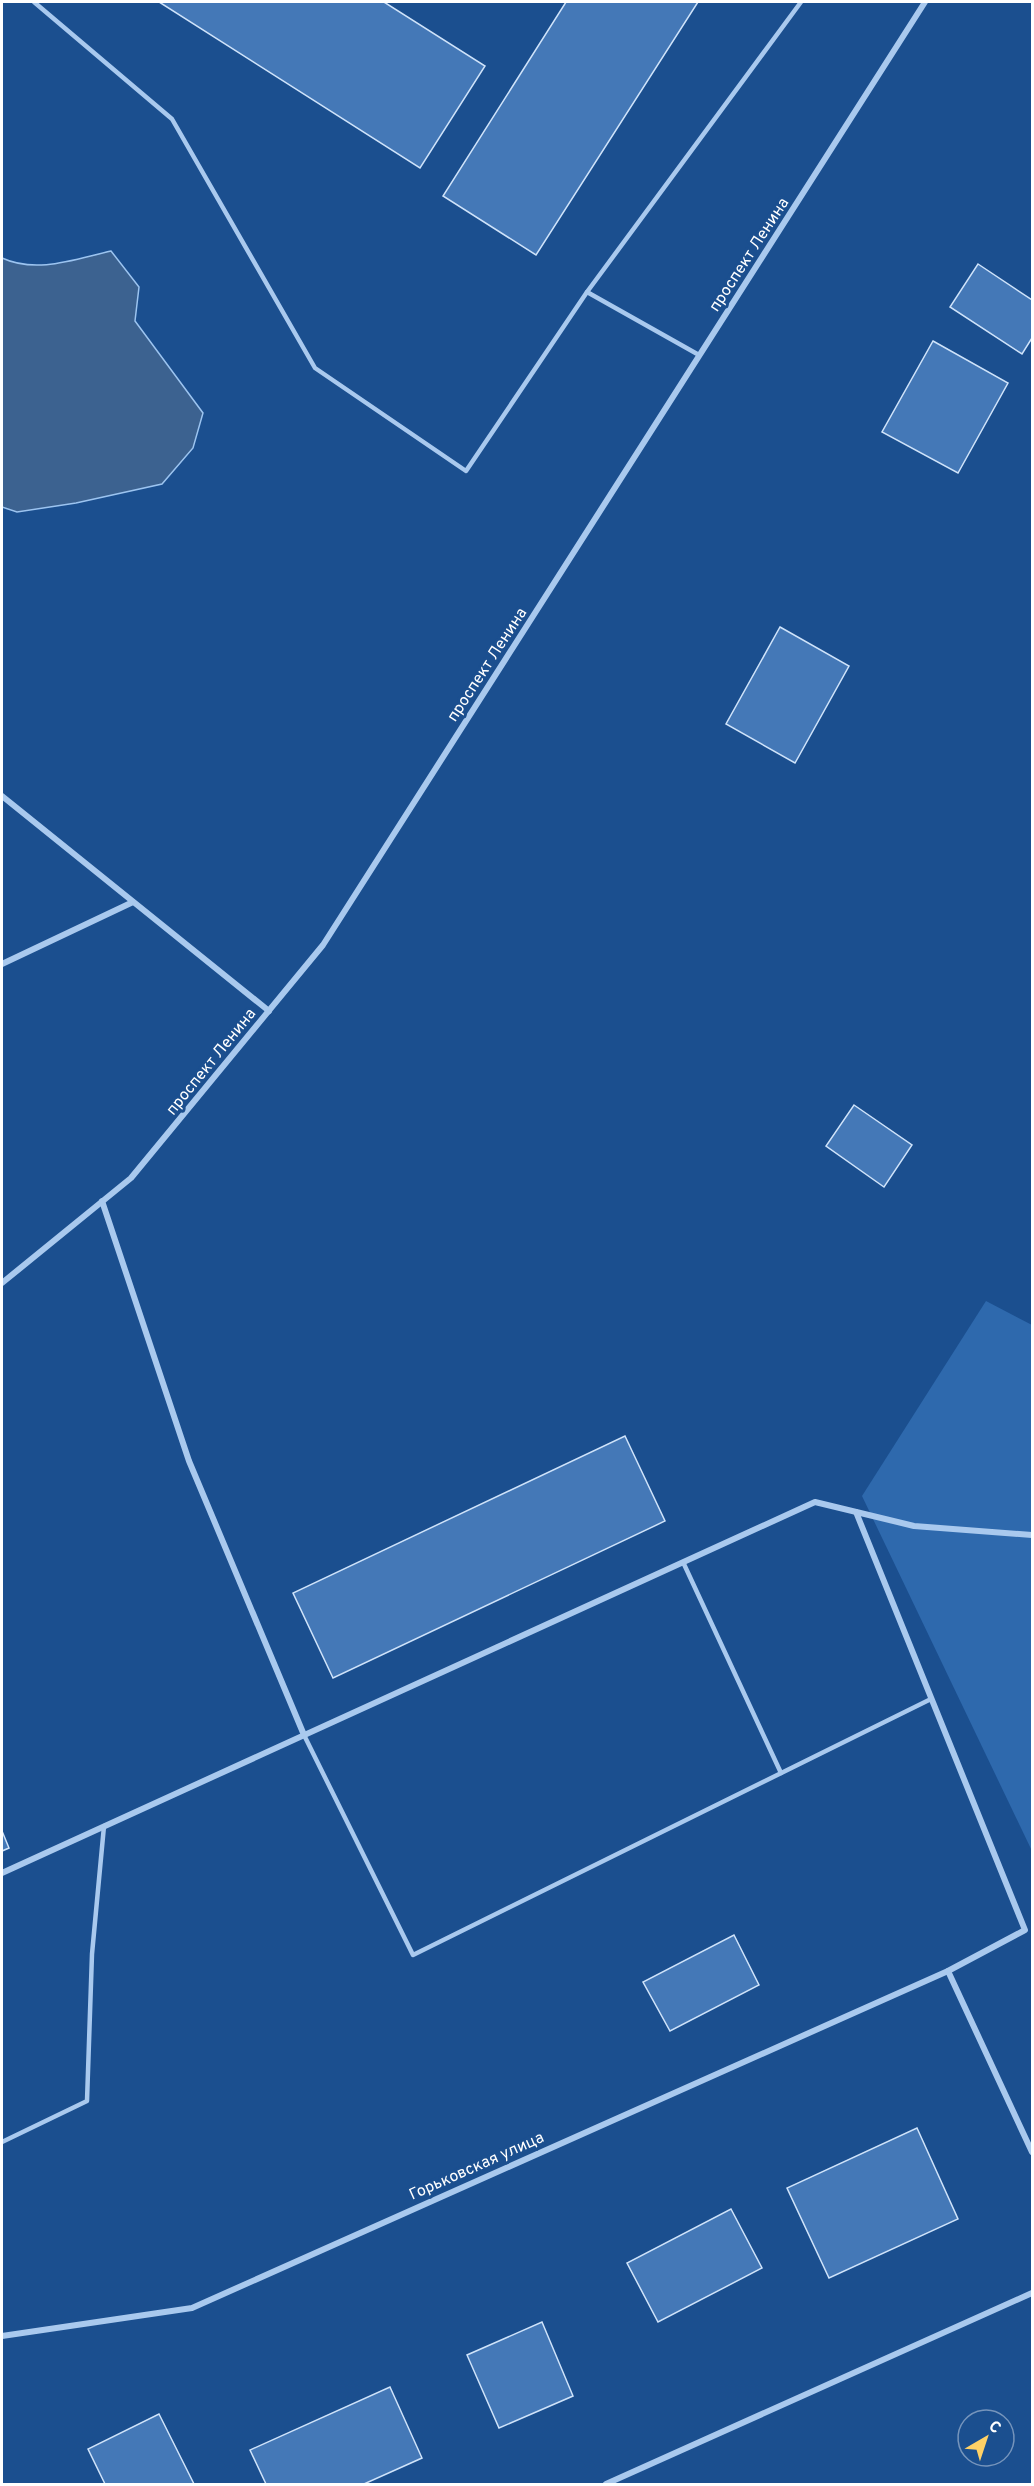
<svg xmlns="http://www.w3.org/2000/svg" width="1034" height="2486" viewBox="0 0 1034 2486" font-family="Overpass,sans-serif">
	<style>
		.green { fill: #2e69ad }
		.water { fill: #3c6290; stroke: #9cc4f0; stroke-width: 1.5 }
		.building { fill: #4478b7; stroke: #cfe3fa; stroke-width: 1.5 }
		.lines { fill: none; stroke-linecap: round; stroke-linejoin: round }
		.lane { stroke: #a9c9ee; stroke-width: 4.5 }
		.street { stroke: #a9c9ee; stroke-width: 6 }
		.labels { text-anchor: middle; stroke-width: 6; stroke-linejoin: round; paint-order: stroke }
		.street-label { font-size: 16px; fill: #fff; stroke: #1b4f8f }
	</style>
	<rect width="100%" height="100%" fill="#1b4f8f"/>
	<polygon class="green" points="986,1301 1032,1325 1032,1851 862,1496"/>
	<path class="water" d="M111 251 139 287 135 321 203 413 193 448 162 484 76 503 17 512 2 507V258C37 274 75 259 111 251Z"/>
	<g class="building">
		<polygon points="159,2 384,2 485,66 420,168"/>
		<polygon points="566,2 698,2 536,255 443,196"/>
		<polygon points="978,264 1032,300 1032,338 1022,354 950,307"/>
		<polygon points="933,341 1008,383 958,473 882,432"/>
		<polygon points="780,627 849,666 795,763 726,724"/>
		<polygon points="854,1105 912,1145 884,1187 826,1146"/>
		<polygon points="625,1436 665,1521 333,1678 293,1593"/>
		<polygon points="2,1831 9,1848 2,1851"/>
		<polygon points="734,1935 759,1985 670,2031 643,1982"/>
		<polygon points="917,2128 958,2219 829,2278 787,2188"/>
		<polygon points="731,2209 762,2268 658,2322 627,2263"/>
		<polygon points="542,2322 573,2396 499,2428 467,2355"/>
		<polygon points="390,2387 422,2458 364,2484 266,2484 250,2450"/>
		<polygon points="159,2414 194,2484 105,2484 88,2449"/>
	</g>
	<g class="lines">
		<g class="lane">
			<polyline points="34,2 172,119 315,368 466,471 587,292"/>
			<polyline points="699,355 587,292 801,2"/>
			<polyline points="683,1562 781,1773"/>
			<polyline points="304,1735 413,1955 931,1699"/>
			<polyline points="2,2142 87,2101 92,1954 104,1826"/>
		</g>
		<g class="street">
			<polyline points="2,796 269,1011"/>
			<polyline points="2,964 133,902"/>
			<polyline points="102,1201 189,1461 304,1735"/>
			<polyline points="2,1283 131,1178 323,945 925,2"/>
			<polyline points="2,1873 815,1502 914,1526 1032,1535"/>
			<polyline points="948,1971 1032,2152"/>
			<polyline points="2,2336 192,2308 948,1971 1025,1930 856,1512"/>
			<polyline points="606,2484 1032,2293"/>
		</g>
	</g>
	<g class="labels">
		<g class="street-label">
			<text transform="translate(748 254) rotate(-57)" y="6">проспект Ленина</text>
			<text transform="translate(486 664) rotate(-57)" y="6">проспект Ленина</text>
			<text transform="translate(210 1061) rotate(-51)" y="6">проспект Ленина</text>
			<text transform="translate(476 2165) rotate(-24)" y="6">Горьковская улица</text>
		</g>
	</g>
	<rect width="1034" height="2486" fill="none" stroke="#ffffff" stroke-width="6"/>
	<g transform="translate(986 2438) rotate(39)"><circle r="28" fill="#1b4f8f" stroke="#7695bc" stroke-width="1.5"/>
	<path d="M0-4.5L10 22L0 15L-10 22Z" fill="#ffd166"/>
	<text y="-9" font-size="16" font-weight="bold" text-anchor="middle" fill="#ffffff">С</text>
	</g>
</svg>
